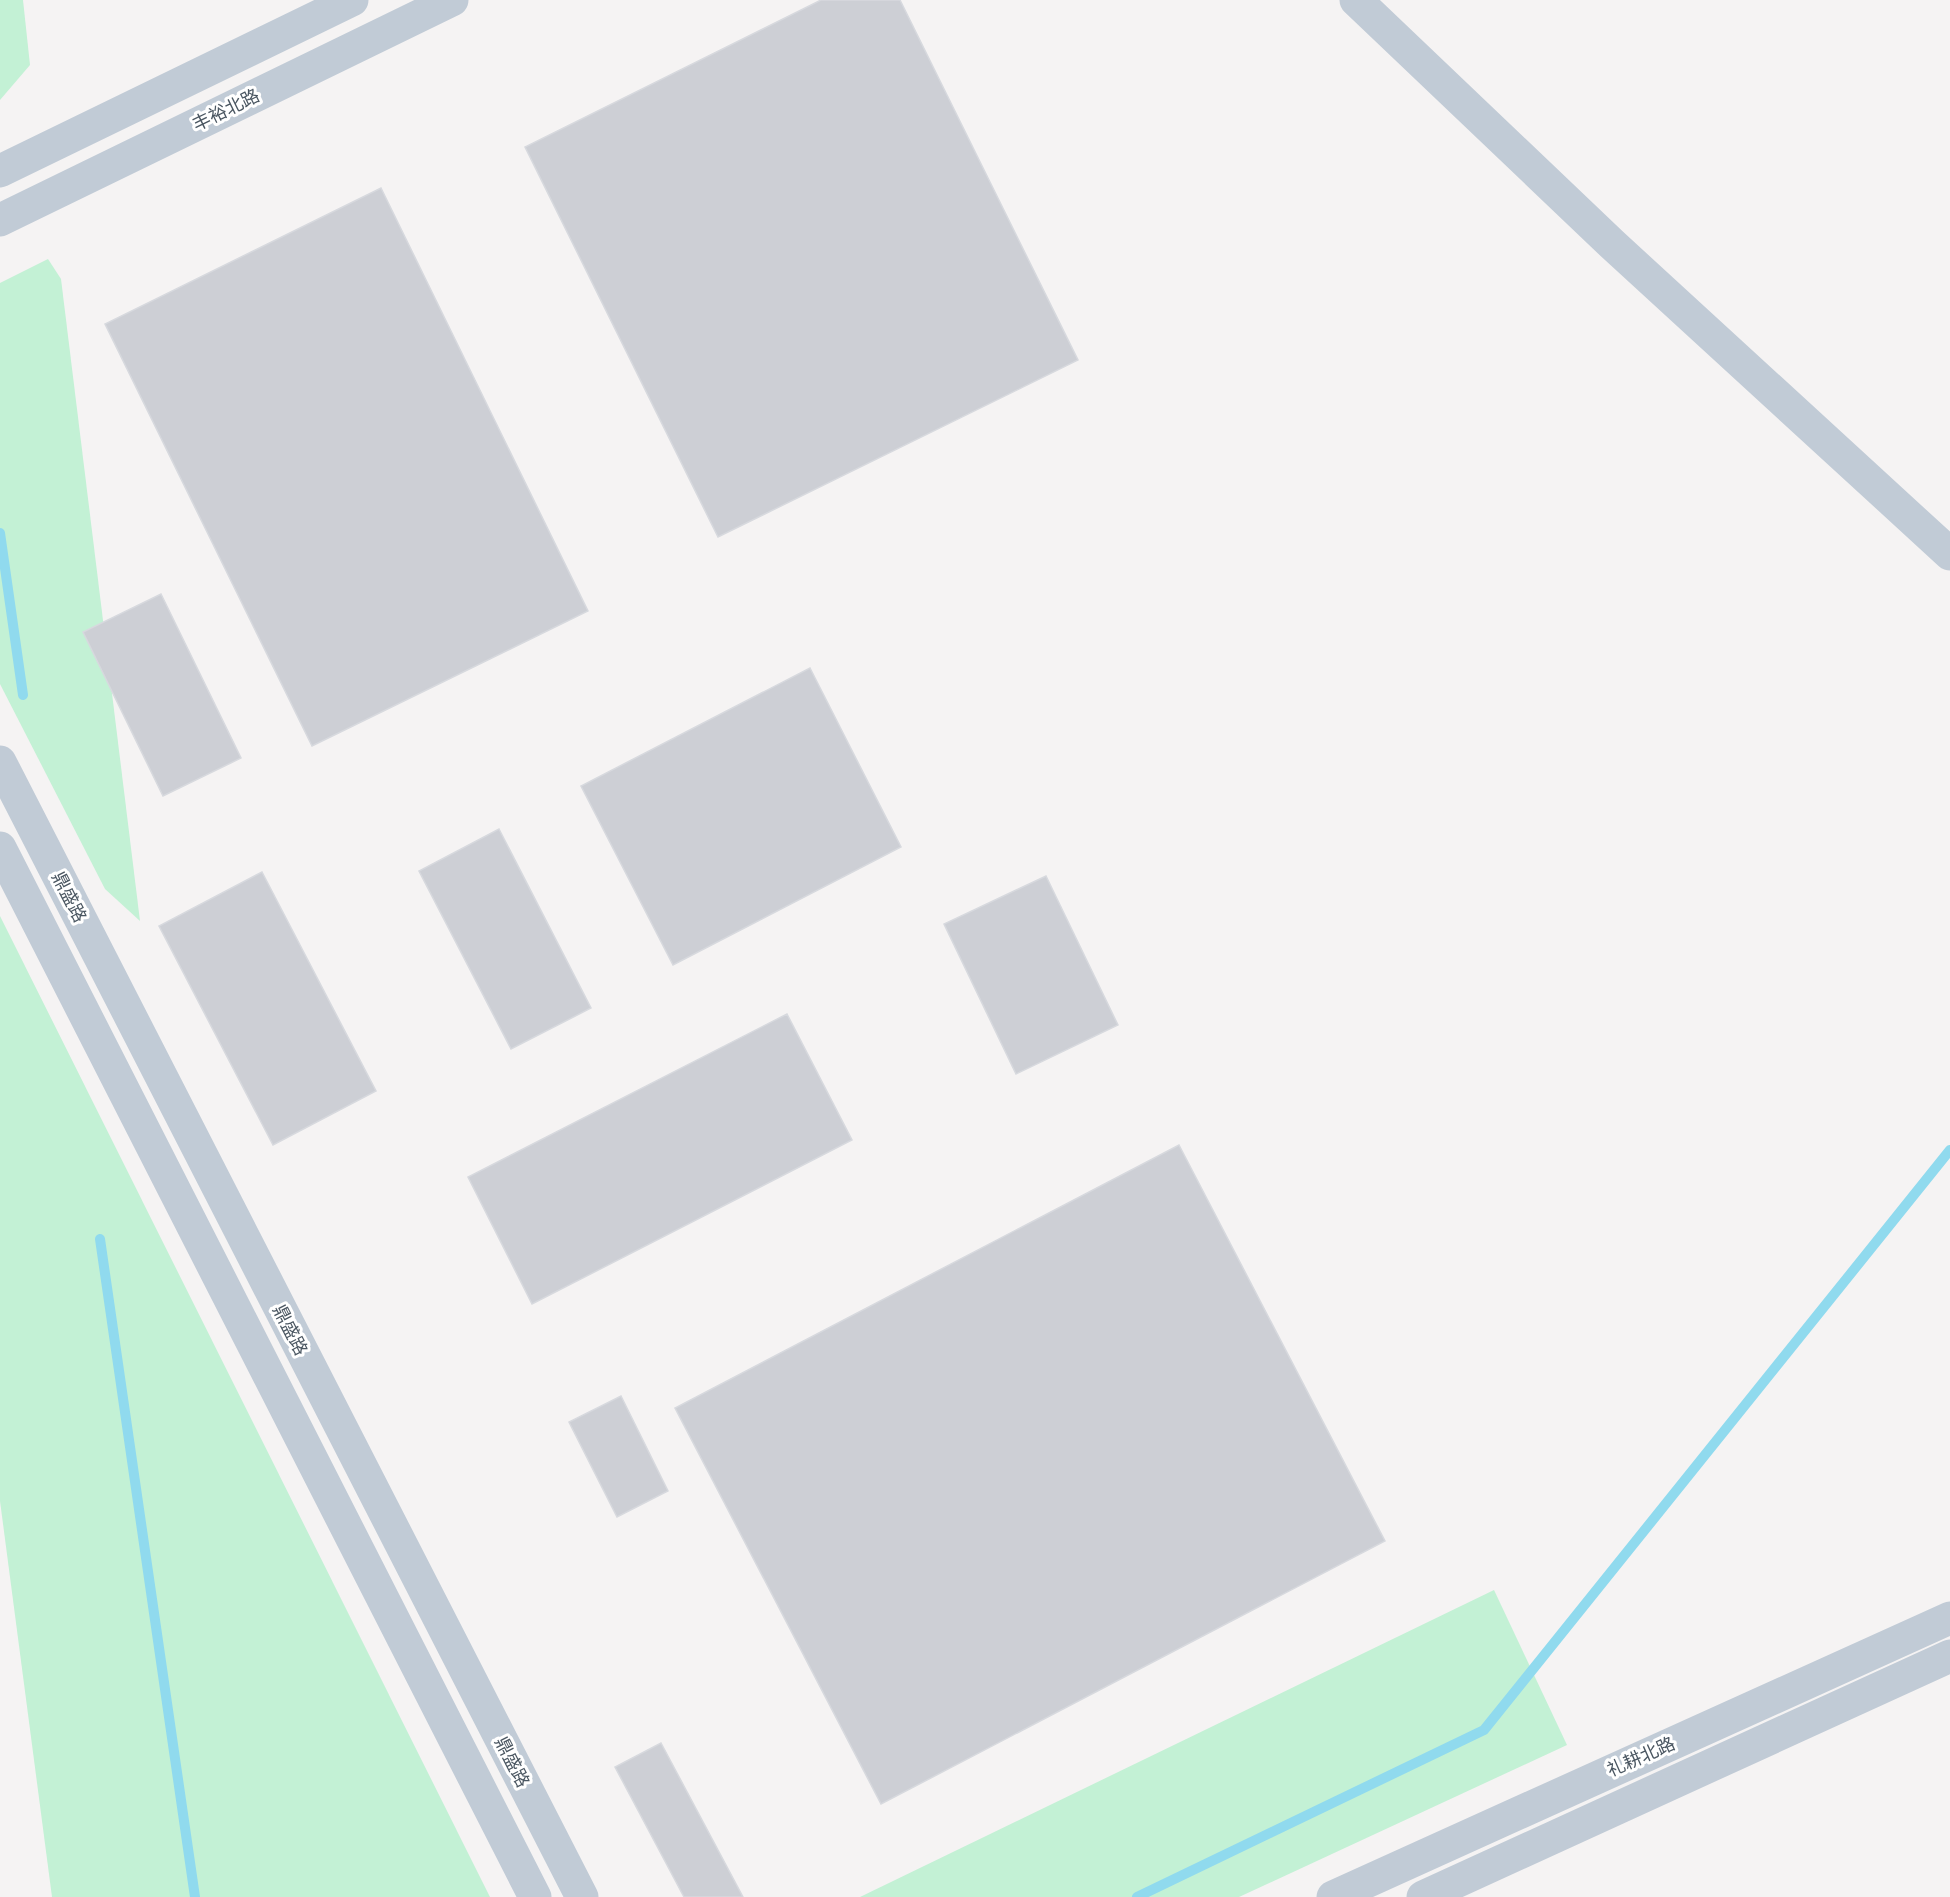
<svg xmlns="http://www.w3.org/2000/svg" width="1950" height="1897" viewBox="0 0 1950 1897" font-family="Cabin,'Noto Sans SC',sans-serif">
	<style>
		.green { fill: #c3f1d5 }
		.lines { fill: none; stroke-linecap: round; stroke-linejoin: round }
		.stream { stroke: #90daee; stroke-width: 10 }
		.building { fill: #cdcfd5; stroke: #d7d9de; stroke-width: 1.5 }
		.secondary { stroke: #c1cbd6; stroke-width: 33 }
		.labels { text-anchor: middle; stroke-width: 6; stroke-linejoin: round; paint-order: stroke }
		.street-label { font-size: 18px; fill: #4a5661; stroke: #fff }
	</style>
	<rect width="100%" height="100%" fill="#f5f3f3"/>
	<g class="green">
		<polygon points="0,0 23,0 30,65 0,100"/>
		<polygon points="48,259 61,279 140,921 105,889 0,684 0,283"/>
		<polygon points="0,916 490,1897 52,1897 0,1501"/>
		<polygon points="1494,1590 1567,1745 1239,1897 860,1897"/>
	</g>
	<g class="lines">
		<g class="stream">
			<polyline points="0,533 23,695"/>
			<polyline points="100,1239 195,1897"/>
			<polyline points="1137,1897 1484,1730 1950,1150"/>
		</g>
	</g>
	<g class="building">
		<polygon points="821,0 900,0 1078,360 718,537 525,147"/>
		<polygon points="381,188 588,611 312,746 105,324"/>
		<polygon points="161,594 241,758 163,796 83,632"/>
		<polygon points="810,668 901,847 673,965 581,786"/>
		<polygon points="499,829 591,1008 511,1049 419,871"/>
		<polygon points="262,872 376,1091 273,1145 159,926"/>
		<polygon points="1046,876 1118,1025 1016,1074 944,924"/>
		<polygon points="787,1014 852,1140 532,1304 468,1177"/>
		<polygon points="1179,1145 1385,1541 881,1804 675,1408"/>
		<polygon points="621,1396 668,1491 617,1517 569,1422"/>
		<polygon points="661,1743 743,1897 684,1897 615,1767"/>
	</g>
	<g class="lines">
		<g class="secondary">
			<polyline points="1356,0 1612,244 1950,554"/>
			<polyline points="0,171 352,0"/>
			<polyline points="0,220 452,0"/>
			<polyline points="0,762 582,1897"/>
			<polyline points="0,848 535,1897"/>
			<polyline points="1333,1897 1950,1618"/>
			<polyline points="1423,1897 1950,1656"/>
		</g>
	</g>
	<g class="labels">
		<g class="street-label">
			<text transform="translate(226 110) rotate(-26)" y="6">丰裕北路</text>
			<text transform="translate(69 897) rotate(63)" y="6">鼎盛路</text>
			<text transform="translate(290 1330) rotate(63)" y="6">鼎盛路</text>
			<text transform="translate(1641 1757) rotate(-24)" y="6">礼耕北路</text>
			<text transform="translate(512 1762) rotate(63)" y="6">鼎盛路</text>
		</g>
	</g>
</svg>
